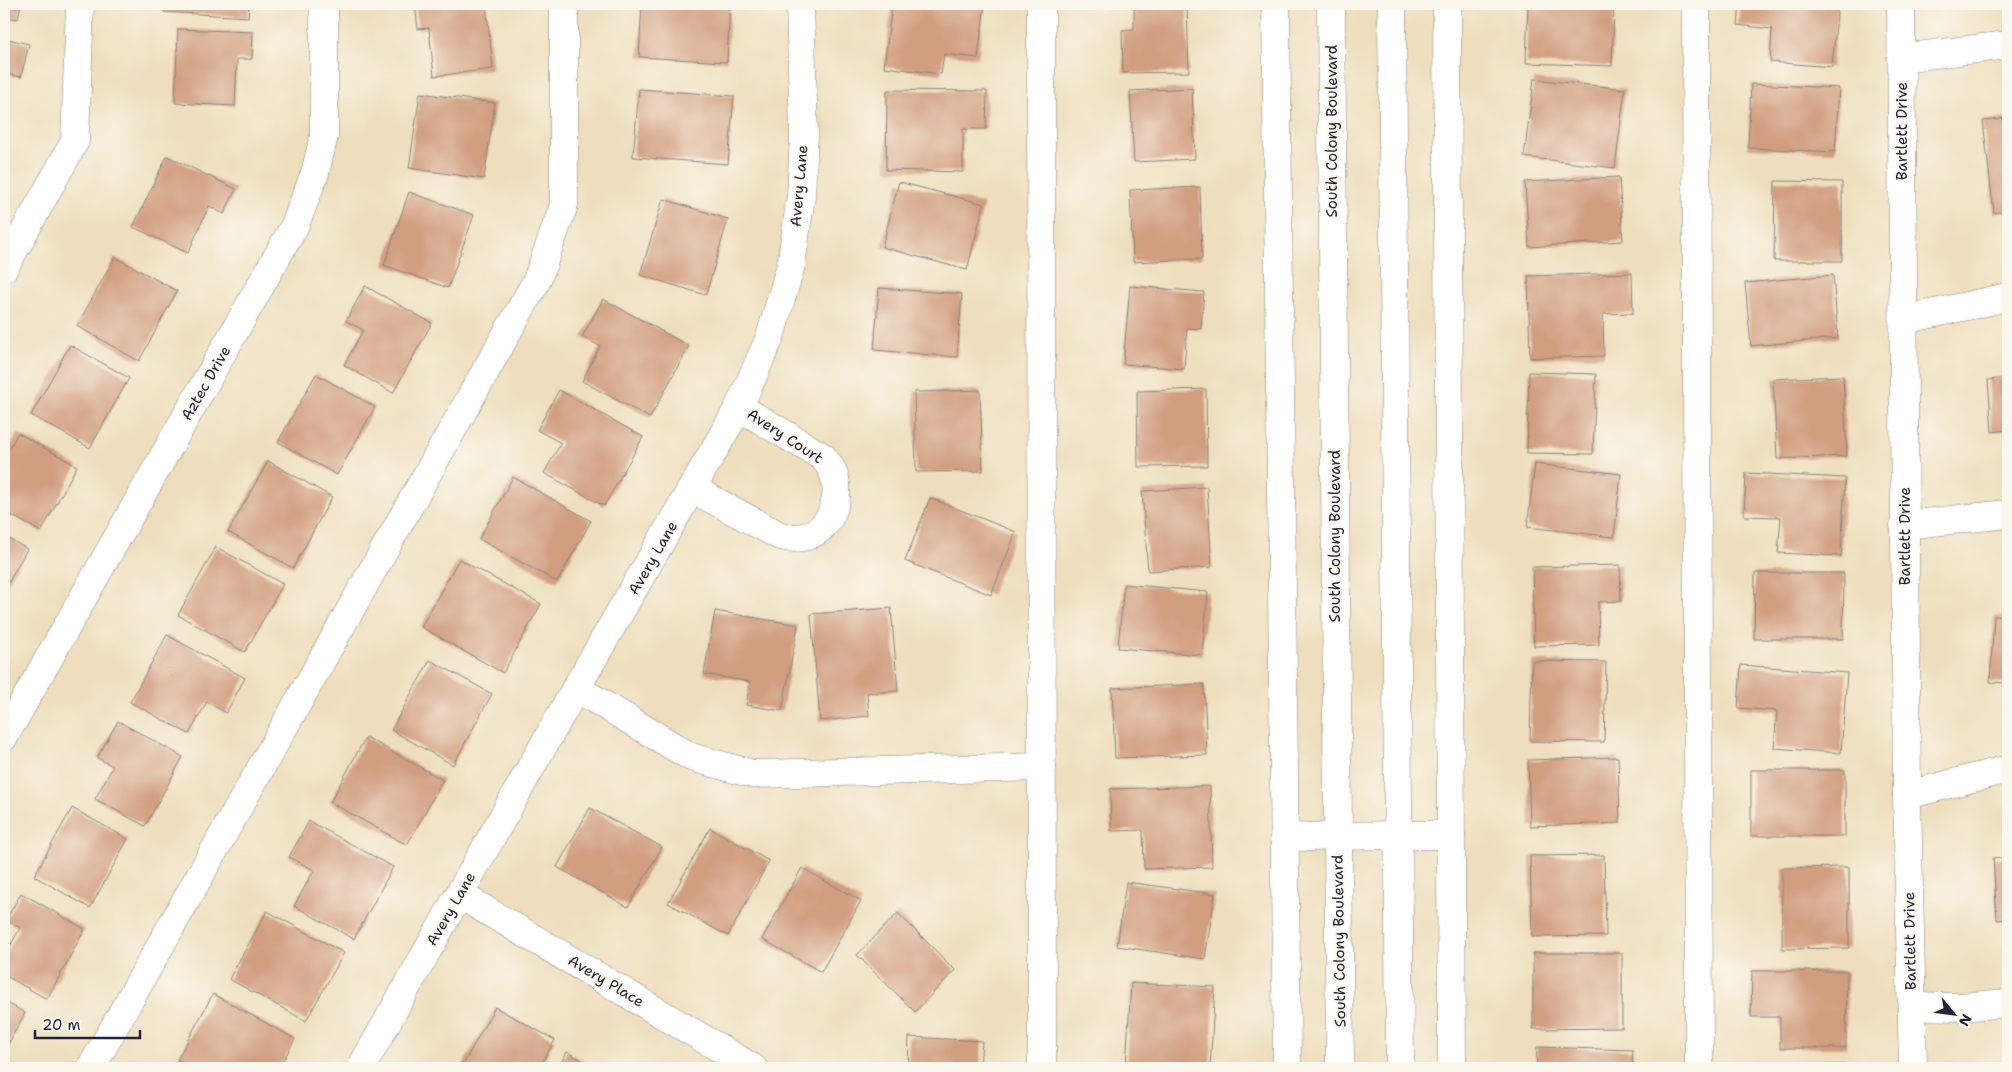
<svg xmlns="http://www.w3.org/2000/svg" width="2012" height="1072" viewBox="0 0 2012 1072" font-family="'Shantell Sans',sans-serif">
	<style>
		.building { fill: #d19e80 }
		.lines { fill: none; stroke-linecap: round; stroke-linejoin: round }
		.minor-casing { stroke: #88807c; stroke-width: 29 }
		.major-casing { stroke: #88807c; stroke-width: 29 }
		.minor { stroke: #fff; stroke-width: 28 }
		.major { stroke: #fff; stroke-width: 28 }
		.labels { text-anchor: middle; stroke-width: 4; stroke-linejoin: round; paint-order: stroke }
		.street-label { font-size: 15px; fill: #22223b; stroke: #fbf7ec }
	</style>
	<rect width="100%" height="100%" fill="#fbf7ec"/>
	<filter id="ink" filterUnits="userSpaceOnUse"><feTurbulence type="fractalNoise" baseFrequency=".02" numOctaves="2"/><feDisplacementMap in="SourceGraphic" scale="10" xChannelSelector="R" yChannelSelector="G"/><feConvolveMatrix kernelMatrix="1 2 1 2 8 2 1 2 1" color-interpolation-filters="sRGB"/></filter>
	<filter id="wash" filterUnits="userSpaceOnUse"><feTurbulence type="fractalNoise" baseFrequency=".0096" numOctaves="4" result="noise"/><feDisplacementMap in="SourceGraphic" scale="20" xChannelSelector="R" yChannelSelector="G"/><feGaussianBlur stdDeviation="1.12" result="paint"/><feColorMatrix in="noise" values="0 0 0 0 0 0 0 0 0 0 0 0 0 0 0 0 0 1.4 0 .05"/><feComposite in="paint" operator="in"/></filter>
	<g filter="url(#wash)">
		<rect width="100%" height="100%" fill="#eedebd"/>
		<g id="blocks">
			<g class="building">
				<polygon points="4,4 21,4 18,19 4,17"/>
				<polygon points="165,4 249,4 248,17 164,12"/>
				<polygon points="415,4 486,4 493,69 434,76 429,28 418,29"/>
				<polygon points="642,4 730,4 727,62 639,57"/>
				<polygon points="892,4 985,4 978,58 944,54 941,74 884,67"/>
				<polygon points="1134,4 1187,4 1189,72 1123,73 1122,30 1134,30"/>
				<polygon points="1528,4 1614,4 1612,66 1526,63"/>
				<polygon points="1740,4 1838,4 1832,67 1770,62 1772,29 1738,25"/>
				<polygon points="178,29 253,32 252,59 237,59 235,106 175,103"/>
				<polygon points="4,38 29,44 21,77 4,74"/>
				<polygon points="1534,79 1625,89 1615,168 1524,157"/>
				<polygon points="1751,84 1839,88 1835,152 1748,148"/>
				<polygon points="1192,88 1195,159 1134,162 1130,91"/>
				<polygon points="639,89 734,96 728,164 633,157"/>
				<polygon points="887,90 987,91 986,129 963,129 963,172 886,170"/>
				<polygon points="420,93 495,103 484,179 409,168"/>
				<polygon points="2008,118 2008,211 1994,213 1983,121"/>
				<polygon points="167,156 236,189 224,214 209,206 188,253 133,227"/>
				<polygon points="1619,177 1623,241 1529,247 1525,182"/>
				<polygon points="1775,181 1842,182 1842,261 1774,261"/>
				<polygon points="899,182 984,204 967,270 882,247"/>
				<polygon points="1200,187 1202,259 1133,262 1130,190"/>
				<polygon points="409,192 474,215 448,288 384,265"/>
				<polygon points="663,199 728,219 706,295 640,275"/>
				<polygon points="115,257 177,291 139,361 77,326"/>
				<polygon points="1632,273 1633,313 1603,314 1604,356 1530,358 1528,276"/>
				<polygon points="1833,275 1838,338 1751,346 1745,283"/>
				<polygon points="365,286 432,323 393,393 344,365 363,330 346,321"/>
				<polygon points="1130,286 1204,292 1201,329 1187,328 1184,369 1123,364"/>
				<polygon points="879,288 962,294 957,357 874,350"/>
				<polygon points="603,299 689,346 650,418 582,381 600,346 582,337"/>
				<polygon points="70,345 129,378 90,448 31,415"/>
				<polygon points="1529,372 1596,374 1593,454 1527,453"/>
				<polygon points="316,374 375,407 337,475 278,442"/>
				<polygon points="1843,376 1847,456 1777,459 1773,379"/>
				<polygon points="2008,378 2008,430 1992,432 1988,380"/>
				<polygon points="1206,389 1207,466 1138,467 1137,391"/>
				<polygon points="559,390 643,437 604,506 544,473 561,443 537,430"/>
				<polygon points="980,390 983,471 916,472 914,392"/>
				<polygon points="18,433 77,466 41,532 4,511 4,458"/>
				<polygon points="268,461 332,497 293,568 228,532"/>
				<polygon points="1535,464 1621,474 1614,537 1527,527"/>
				<polygon points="1746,473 1845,478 1841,556 1778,553 1781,517 1744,516"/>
				<polygon points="513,477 591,521 557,582 479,539"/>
				<polygon points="1207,487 1212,567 1148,571 1142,491"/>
				<polygon points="930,498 1016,532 991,595 905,561"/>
				<polygon points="4,536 27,549 4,591"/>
				<polygon points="216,547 283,584 245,652 178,615"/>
				<polygon points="459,559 541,604 503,673 421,627"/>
				<polygon points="1620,565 1621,601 1598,602 1599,645 1534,646 1532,567"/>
				<polygon points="1755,573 1844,573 1843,639 1754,639"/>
				<polygon points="1124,584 1208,592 1202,655 1118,648"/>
				<polygon points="891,608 898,691 867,693 869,716 820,721 811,614"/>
				<polygon points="715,611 798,625 782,711 746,705 750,682 704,674"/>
				<polygon points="1994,616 2008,617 2008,683 1990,682"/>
				<polygon points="167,635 245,678 226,713 207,702 189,734 130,702"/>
				<polygon points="430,660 492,694 453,765 391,730"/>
				<polygon points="1532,661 1606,662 1604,742 1530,741"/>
				<polygon points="1741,665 1847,673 1841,753 1774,748 1777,711 1738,708"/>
				<polygon points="1204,684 1207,755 1115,758 1112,688"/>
				<polygon points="118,721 183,757 145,826 95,799 113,766 97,758"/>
				<polygon points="366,737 443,780 407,845 330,802"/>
				<polygon points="1618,757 1620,823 1530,826 1528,760"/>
				<rect x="1751" y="770" width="94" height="66"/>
				<polygon points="1210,786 1212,867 1144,869 1143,830 1111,831 1110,789"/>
				<polygon points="72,808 128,839 90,908 34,876"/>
				<polygon points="590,808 662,847 628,907 557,867"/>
				<polygon points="309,821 393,867 354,939 294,906 314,870 289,857"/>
				<polygon points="710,828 769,861 728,936 668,903"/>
				<polygon points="1604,855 1606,936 1532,937 1530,856"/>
				<polygon points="2008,857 2008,919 1997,920 1993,858"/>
				<polygon points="1849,867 1849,948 1782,949 1782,868"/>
				<polygon points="802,868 861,901 821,972 762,939"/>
				<polygon points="1126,882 1215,894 1205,959 1117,946"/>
				<polygon points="21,893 85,929 47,999 4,975 4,957 20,928 6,920"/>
				<polygon points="267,911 344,953 306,1021 229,979"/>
				<polygon points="898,913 955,970 915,1012 857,955"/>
				<polygon points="1533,953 1622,953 1622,1028 1533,1029"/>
				<polygon points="1752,971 1847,971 1846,1048 1780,1048 1780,1017 1751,1017"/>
				<polygon points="1131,983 1215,987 1210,1068 1126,1066"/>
				<polygon points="213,994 295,1039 279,1068 192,1068 177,1060"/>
				<polygon points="4,1001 25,1013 4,1052"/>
				<polygon points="495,1007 555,1040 539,1068 461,1068"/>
				<polygon points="909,1037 982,1041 980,1068 908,1068"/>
				<polygon points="1537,1047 1633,1050 1632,1068 1536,1068"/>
				<polygon points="567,1052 597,1068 558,1068"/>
				<polygon points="1761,1064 1850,1065 1850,1068 1761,1068"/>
			</g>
		</g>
	</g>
	<g filter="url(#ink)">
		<use href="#blocks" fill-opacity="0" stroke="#88807c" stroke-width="1"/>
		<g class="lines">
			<defs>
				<g id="minor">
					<polyline points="1041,4 1042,1068"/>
					<polyline points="1276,4 1287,1068"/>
					<polyline points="1447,4 1452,1068"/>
					<polyline points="1696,4 1699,1068"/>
					<polyline points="1901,4 1907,795 1913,1068"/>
					<polyline points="1901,58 2008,45"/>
					<polyline points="4,268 75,141 80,4"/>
					<polyline points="1903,320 2008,297"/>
					<path d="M693 489 780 536C790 538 798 539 807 536 833 528 843 493 832 470 830 466 826 461 823 457L739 407"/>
					<polyline points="1904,525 2008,514"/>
					<polyline points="576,688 691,757 753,774 1042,767"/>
					<polyline points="4,737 295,225 315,173 324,136 324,4"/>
					<polyline points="1907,795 2008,769"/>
					<polyline points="1398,835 1451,835"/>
					<polyline points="1284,838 1338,836"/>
					<polyline points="460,895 753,1068"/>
					<polyline points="1912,1006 1960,1007 2008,1003"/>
					<polyline points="91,1068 537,280 564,205 564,4"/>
					<polyline points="361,1068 576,688 739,407 770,337 791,265 801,196 804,134 800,4"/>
				</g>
				<g id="major">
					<polyline points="1331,4 1340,1068"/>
					<polyline points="1392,4 1400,1068"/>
					<polyline points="1338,836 1398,835"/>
				</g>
			</defs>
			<use href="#minor" class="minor-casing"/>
			<use href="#major" class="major-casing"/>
			<use href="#minor" class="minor"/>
			<use href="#major" class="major"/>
		</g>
	</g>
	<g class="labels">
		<g class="street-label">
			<text transform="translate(1332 131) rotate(-90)" y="5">South Colony Boulevard</text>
			<text transform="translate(1902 131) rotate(-90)" y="5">Bartlett Drive</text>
			<text transform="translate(799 186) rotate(-85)" y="5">Avery Lane</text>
			<text transform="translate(206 383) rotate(-60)" y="5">Aztec Drive</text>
			<text transform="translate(785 436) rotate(33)" y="5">Avery Court</text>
			<text transform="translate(1335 536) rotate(-90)" y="5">South Colony Boulevard</text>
			<text transform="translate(1905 536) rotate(-90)" y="5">Bartlett Drive</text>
			<text transform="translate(653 558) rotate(-60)" y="5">Avery Lane</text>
			<text transform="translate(451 909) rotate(-60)" y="5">Avery Lane</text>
			<text transform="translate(1339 941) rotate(-91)" y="5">South Colony Boulevard</text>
			<text transform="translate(1910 941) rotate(-91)" y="5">Bartlett Drive</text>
			<text transform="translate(606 981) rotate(31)" y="5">Avery Place</text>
		</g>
	</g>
	<rect width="2012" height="1072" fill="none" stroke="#fbf7ec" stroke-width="20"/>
	<g transform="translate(1954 1014) rotate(119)" stroke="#fbf7ec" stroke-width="4" paint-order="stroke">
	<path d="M0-4L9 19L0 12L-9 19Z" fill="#22223b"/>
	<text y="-8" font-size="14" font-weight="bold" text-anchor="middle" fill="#22223b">N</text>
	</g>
	<path d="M35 1030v8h105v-8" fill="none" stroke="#22223b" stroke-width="2.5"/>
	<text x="42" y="1030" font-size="15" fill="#22223b" stroke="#fbf7ec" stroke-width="4" paint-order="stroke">20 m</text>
</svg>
